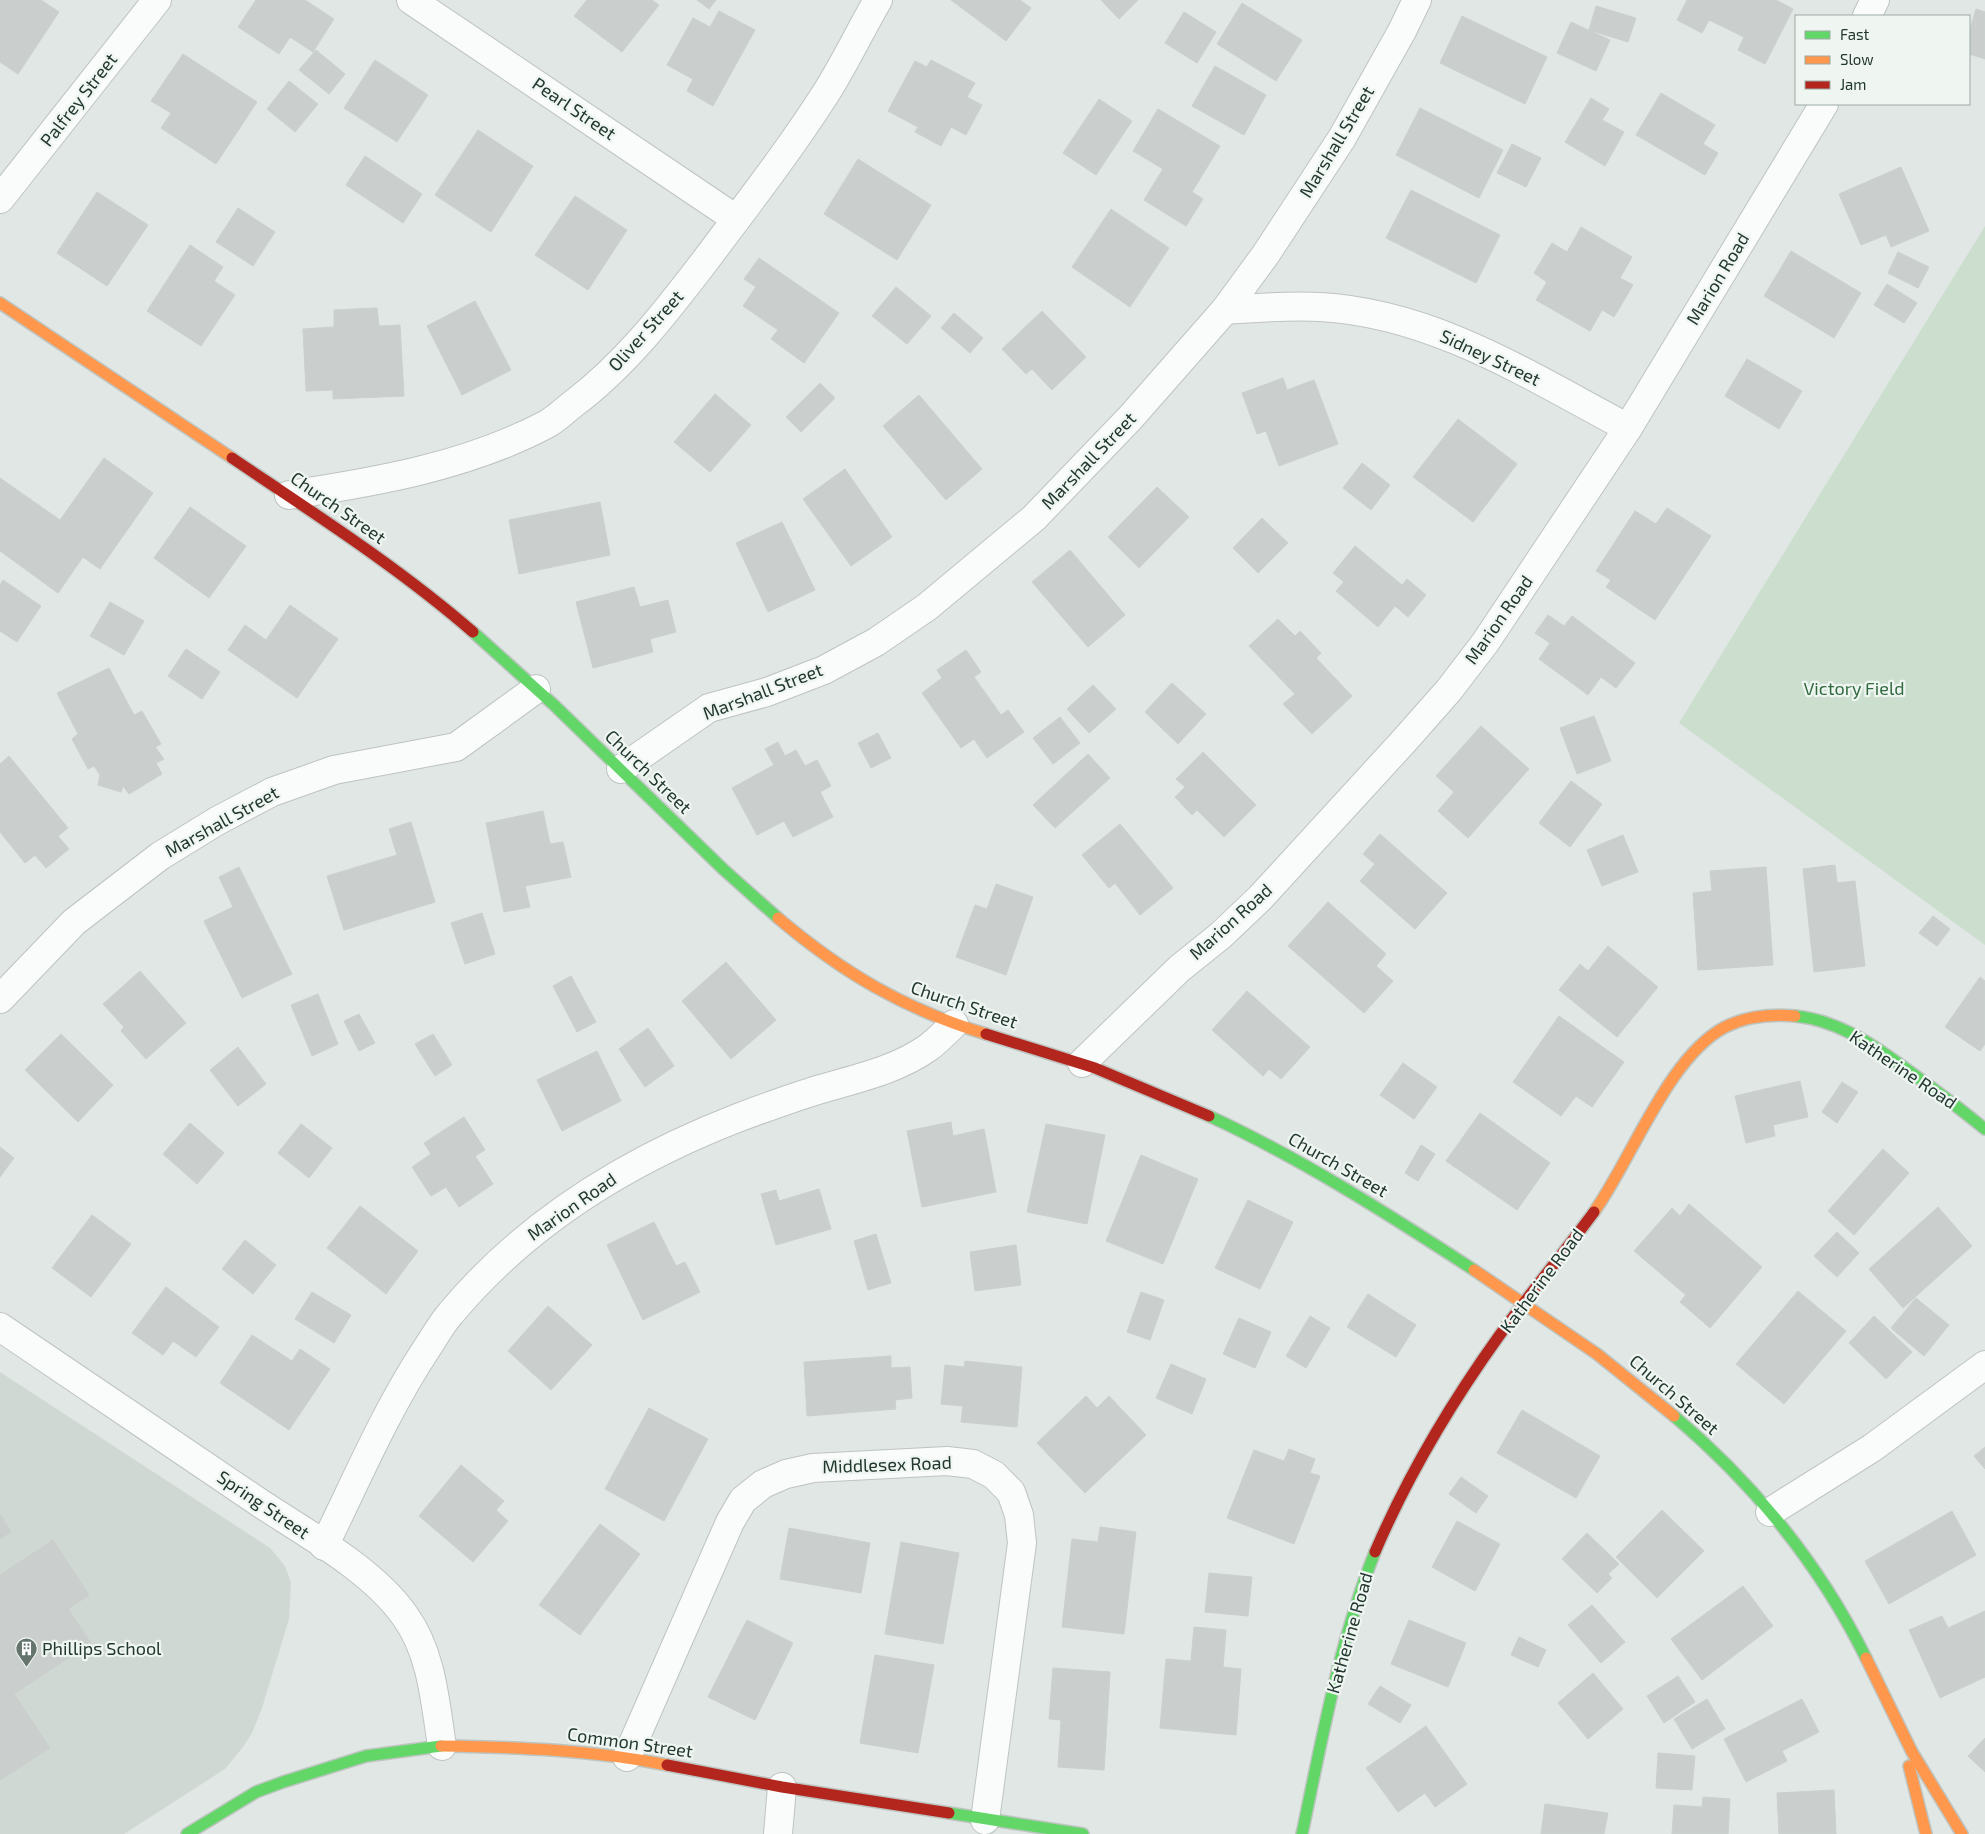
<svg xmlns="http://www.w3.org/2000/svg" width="1985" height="1834" viewBox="0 0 1985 1834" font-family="'Exo 2',sans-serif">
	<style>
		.built { fill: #d0d8d3 }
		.green { fill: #ccdfcf }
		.building { fill: #cacfcd; stroke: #cad0cd }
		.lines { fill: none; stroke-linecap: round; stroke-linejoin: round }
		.street-casing { stroke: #bec4c1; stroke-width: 30 }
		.fast-casing { stroke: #bec5c1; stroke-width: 14 }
		.slow-casing { stroke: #bec5c1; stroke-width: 14 }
		.jam-casing { stroke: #bec5c1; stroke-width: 14 }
		.street { stroke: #fafbfb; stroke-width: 28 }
		.fast { stroke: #63d668; stroke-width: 11 }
		.slow { stroke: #ff974d; stroke-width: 11 }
		.jam { stroke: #b3261e; stroke-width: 11 }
		.labels { text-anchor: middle; stroke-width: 4.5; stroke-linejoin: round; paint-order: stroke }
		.street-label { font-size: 18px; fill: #22372f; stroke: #eff6f2 }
		.park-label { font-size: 18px; fill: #306a3f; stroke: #eff6f2 }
		.poi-label { font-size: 18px; fill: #22372f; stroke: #eff6f2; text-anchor: start }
	</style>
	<rect width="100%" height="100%" fill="#e1e7e4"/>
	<polygon class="built" points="0,1372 270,1548 285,1566 291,1583 289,1619 262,1708 252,1733 243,1747 225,1769 124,1834 0,1834"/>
	<polygon class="green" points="1985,226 1985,945 1679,723"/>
	<g class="building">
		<polygon points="0,0 41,0 59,12 18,74 0,62"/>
		<polygon points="256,0 305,0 334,19 313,52 290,37 279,54 238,27"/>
		<polygon points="587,0 652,0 659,5 622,52 574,16"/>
		<polygon points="697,0 716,0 709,9"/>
		<polygon points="951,0 1020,0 1031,8 1006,41"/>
		<polygon points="1101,0 1138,0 1119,19"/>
		<polygon points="1687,0 1776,0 1793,9 1765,64 1738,50 1744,37 1709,20 1702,33 1677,20"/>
		<polygon points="1242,3 1302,40 1276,81 1217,44"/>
		<polygon points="1596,6 1636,18 1628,42 1589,30"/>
		<polygon points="1976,9 1985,12 1985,59 1969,54 1969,33"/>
		<polygon points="719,11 755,30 713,106 687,91 693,79 667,65 693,18 710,27"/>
		<polygon points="1184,12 1216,32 1197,63 1165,43"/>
		<polygon points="1462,16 1547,57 1525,104 1440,63"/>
		<polygon points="1571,22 1610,40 1596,71 1557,53"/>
		<polygon points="316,50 345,74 329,94 299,70"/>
		<polygon points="183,54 257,102 216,164 161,128 171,113 151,101"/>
		<polygon points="375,60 428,95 397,142 344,108"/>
		<polygon points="931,60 975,83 967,97 982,105 966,135 951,127 941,146 915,132 918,127 888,111 915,61 927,67"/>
		<polygon points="1215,66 1266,95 1244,135 1192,106"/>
		<polygon points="289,81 318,104 295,132 267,109"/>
		<polygon points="1661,93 1715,125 1703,144 1718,153 1705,175 1636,135"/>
		<polygon points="1591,98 1609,109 1602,120 1624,132 1605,166 1565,142"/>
		<polygon points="1099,99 1132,121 1096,175 1063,153"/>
		<polygon points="1420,108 1503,150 1479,198 1396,155"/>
		<polygon points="1158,109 1220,146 1192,192 1203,199 1186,226 1144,200 1163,169 1133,151"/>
		<polygon points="478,130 533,166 491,232 435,195"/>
		<polygon points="1512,144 1541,158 1526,187 1497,173"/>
		<polygon points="365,156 422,194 403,223 346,185"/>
		<polygon points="858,159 931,205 897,260 824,214"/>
		<polygon points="1901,167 1929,231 1891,247 1886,235 1861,245 1839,194"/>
		<polygon points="1411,190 1500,235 1476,283 1386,238"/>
		<polygon points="97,192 148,225 107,286 57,253"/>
		<polygon points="575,196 627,230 588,290 535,255"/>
		<polygon points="238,208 275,232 253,266 216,242"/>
		<polygon points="1111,209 1169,248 1130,307 1072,267"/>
		<polygon points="1581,227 1632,257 1620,278 1633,285 1614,317 1602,310 1590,331 1536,300 1547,282 1534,273 1552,243 1567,252"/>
		<polygon points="190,245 223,267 214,281 235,295 201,346 147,311"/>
		<polygon points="1791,251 1861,293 1834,338 1764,296"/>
		<polygon points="1898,252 1929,267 1918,288 1888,273"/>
		<polygon points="759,258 839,313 804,363 771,339 778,330 743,306 756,287 744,279"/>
		<polygon points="1887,284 1917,303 1904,323 1874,305"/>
		<polygon points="896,287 931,316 907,344 872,316"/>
		<polygon points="475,301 511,370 462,395 427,326"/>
		<polygon points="377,308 379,326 400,325 404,396 333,399 333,390 306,391 303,329 334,327 334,310"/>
		<polygon points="1042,311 1086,357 1052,390 1032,369 1026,374 1002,349"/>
		<polygon points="954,313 983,338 970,353 941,328"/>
		<polygon points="1747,359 1802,391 1779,429 1725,396"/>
		<polygon points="1283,378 1287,390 1314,380 1338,444 1279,466 1266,431 1257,434 1242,393"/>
		<polygon points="820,383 835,398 801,432 786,417"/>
		<polygon points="715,394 751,425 710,472 674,442"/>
		<polygon points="919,395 982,469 946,500 883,426"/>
		<polygon points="1458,419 1517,464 1473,522 1413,477"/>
		<polygon points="104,458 153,493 100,569 83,557 58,593 0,551 0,478 60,520"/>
		<polygon points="1362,463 1390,485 1371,510 1343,488"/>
		<polygon points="845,469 892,537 851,566 803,499"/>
		<polygon points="1157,487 1189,517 1139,568 1108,537"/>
		<polygon points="600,502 610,555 519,574 509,520"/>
		<polygon points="190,507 246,546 209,598 154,558"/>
		<polygon points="1667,508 1711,536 1655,620 1606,587 1611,580 1596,571 1635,511 1656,524"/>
		<polygon points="1262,518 1288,543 1258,573 1233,548"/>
		<polygon points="782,522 815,590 768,612 736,543"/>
		<polygon points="1355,546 1402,585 1407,579 1426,595 1408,617 1395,606 1378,627 1336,591 1344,582 1333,573"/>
		<polygon points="1070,550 1125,615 1088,647 1032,582"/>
		<polygon points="3,580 41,606 17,642 0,631 0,585"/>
		<polygon points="634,587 640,607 668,600 676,632 650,639 653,652 593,668 576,602"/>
		<polygon points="110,602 144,621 124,655 90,636"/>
		<polygon points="290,605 338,639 297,698 228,650 245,625 266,640"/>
		<polygon points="1548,615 1564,626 1572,616 1635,663 1616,688 1601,677 1588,695 1539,659 1550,643 1535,633"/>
		<polygon points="1278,619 1295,636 1300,631 1321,653 1316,658 1352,696 1312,734 1283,704 1295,694 1249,646"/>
		<polygon points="186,649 220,672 202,699 168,676"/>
		<polygon points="966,650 981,672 974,677 1001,715 1008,710 1024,732 987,758 974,739 961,748 922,693 942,678 937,670"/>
		<polygon points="109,668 134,715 142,711 161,744 155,747 164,759 156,763 162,774 129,794 123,786 121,792 98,785 100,775 94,766 88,769 72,739 78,734 57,693"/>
		<polygon points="1172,683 1206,714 1178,744 1145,712"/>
		<polygon points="1093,685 1116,709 1089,733 1067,709"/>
		<polygon points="1594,716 1611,761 1577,774 1560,728"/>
		<polygon points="1060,717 1080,743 1053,764 1033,738"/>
		<polygon points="1481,726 1529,769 1468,838 1438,811 1454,792 1436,776"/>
		<polygon points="878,733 891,758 871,768 858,743"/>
		<polygon points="778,742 785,756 796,750 805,766 817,760 831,786 820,792 833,817 793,837 784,821 757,835 732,788 774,765 765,749"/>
		<polygon points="1203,752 1256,805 1224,837 1197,810 1192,815 1175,797 1185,787 1176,779"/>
		<polygon points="1088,754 1110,778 1055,828 1033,805"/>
		<polygon points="9,756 68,828 58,836 69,849 46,868 35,855 25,863 0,832 0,764"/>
		<polygon points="1571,781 1602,804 1570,847 1539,823"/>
		<polygon points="543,811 550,844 563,842 571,877 525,886 530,907 504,912 486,823"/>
		<polygon points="411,822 435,902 344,930 327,876 397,855 389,829"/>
		<polygon points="1120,824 1173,888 1140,915 1115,883 1109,888 1082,855"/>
		<polygon points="1380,834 1447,893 1415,929 1360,881 1375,864 1363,854"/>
		<polygon points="1623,835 1638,872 1602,886 1587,850"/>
		<polygon points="1835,865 1837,883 1855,881 1865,966 1814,972 1803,869"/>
		<polygon points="239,867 292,974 242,998 204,921 233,907 219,877"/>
		<polygon points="1766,867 1773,965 1698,970 1693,893 1712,891 1710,871"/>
		<polygon points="996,884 1033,897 1006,975 956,957 975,905 987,909"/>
		<polygon points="1328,902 1386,954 1376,966 1393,981 1364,1013 1288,946"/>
		<polygon points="482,913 495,954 465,964 451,923"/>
		<polygon points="1933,916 1950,929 1937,946 1919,933"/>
		<polygon points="1608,946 1658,987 1617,1037 1559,990 1580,964 1588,971"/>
		<polygon points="726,962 776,1020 731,1059 682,1001"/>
		<polygon points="140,971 186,1023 146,1059 121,1031 124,1027 103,1004"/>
		<polygon points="571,976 596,1022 577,1032 553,986"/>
		<polygon points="1980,977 1985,981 1985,1044 1980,1051 1945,1027"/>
		<polygon points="1247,991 1310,1047 1281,1079 1269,1069 1263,1076 1212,1030"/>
		<polygon points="318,994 338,1044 312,1056 291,1005"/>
		<polygon points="359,1014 375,1043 359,1051 344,1021"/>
		<polygon points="1559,1016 1624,1062 1592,1107 1576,1096 1561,1116 1513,1082"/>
		<polygon points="648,1028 674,1066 645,1087 619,1049"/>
		<polygon points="61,1034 113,1085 78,1122 25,1070"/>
		<polygon points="433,1034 452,1065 435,1076 415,1044"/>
		<polygon points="238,1047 266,1084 238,1106 210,1070"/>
		<polygon points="597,1051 621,1101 562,1131 537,1080"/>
		<polygon points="1403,1063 1437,1087 1414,1119 1380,1095"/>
		<polygon points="1800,1081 1808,1117 1773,1125 1775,1136 1746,1143 1735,1096"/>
		<polygon points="1842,1082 1858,1092 1837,1123 1822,1112"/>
		<polygon points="1480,1113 1550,1163 1517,1210 1446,1161"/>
		<polygon points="464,1117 485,1150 475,1156 493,1184 459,1207 446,1187 431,1196 412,1167 431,1154 424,1143"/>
		<polygon points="951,1122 953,1136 984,1129 996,1192 922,1207 907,1131"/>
		<polygon points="190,1123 224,1153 197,1184 163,1154"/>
		<polygon points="301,1124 332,1148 309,1178 278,1153"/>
		<polygon points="1046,1124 1105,1135 1087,1224 1027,1212"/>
		<polygon points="1421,1145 1435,1154 1418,1181 1405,1173"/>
		<polygon points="0,1147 14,1158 0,1177"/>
		<polygon points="1883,1149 1909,1173 1854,1235 1828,1211"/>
		<polygon points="1141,1155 1198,1179 1163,1264 1106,1241"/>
		<polygon points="819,1189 831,1229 776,1245 761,1194 776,1190 779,1201"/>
		<polygon points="1248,1200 1293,1222 1260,1289 1215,1268"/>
		<polygon points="1689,1204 1762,1267 1710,1328 1680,1302 1686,1295 1634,1251 1672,1208 1680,1216"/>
		<polygon points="360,1206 418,1251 386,1294 327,1248"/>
		<polygon points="1938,1207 1972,1246 1903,1308 1869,1269"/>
		<polygon points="92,1215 131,1244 91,1297 52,1268"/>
		<polygon points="654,1222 676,1266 685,1262 700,1292 643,1320 607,1245"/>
		<polygon points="1837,1232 1859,1253 1837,1277 1814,1256"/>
		<polygon points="876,1234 891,1283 868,1290 854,1241"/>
		<polygon points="245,1240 276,1265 253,1294 222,1269"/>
		<polygon points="1016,1245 1021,1285 975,1291 970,1252"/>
		<polygon points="166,1287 219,1327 196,1357 173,1341 163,1355 132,1333"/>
		<polygon points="1798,1291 1846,1331 1784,1404 1736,1364"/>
		<polygon points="312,1292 351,1315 334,1343 295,1319"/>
		<polygon points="1141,1292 1164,1300 1150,1340 1127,1332"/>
		<polygon points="1368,1294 1416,1325 1396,1357 1347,1327"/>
		<polygon points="1916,1298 1949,1325 1924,1356 1891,1328"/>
		<polygon points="548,1306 592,1345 551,1390 508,1351"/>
		<polygon points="1310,1316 1330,1328 1306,1368 1286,1356"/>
		<polygon points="1874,1316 1912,1352 1886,1379 1849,1343"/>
		<polygon points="1239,1318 1271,1332 1255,1368 1223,1354"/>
		<polygon points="252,1335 292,1361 300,1349 330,1369 289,1430 220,1383"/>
		<polygon points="891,1356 891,1368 910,1367 912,1398 895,1400 896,1409 807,1416 804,1362"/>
		<polygon points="965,1361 1022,1367 1017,1427 961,1422 963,1406 941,1404 945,1365 964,1367"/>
		<polygon points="1171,1364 1206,1379 1192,1414 1156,1398"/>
		<polygon points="1086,1396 1097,1408 1109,1396 1146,1435 1085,1493 1037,1443"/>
		<polygon points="649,1408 708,1439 664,1521 605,1489"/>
		<polygon points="1522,1410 1600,1456 1576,1498 1497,1453"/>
		<polygon points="1985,1447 1985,1469 1974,1456"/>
		<polygon points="1289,1449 1315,1459 1310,1473 1320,1476 1294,1544 1227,1518 1254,1450 1284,1461"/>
		<polygon points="461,1465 504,1501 496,1510 508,1521 473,1562 419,1516"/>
		<polygon points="1461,1477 1488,1496 1476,1513 1449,1494"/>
		<polygon points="1662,1510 1704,1551 1657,1598 1616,1557"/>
		<polygon points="1952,1511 1976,1555 1889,1604 1865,1561"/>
		<polygon points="0,1514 11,1532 0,1539"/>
		<polygon points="1457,1521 1500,1544 1475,1591 1432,1567"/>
		<polygon points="600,1524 640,1554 580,1635 539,1605"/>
		<polygon points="1100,1527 1136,1532 1124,1634 1062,1627 1072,1539 1098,1542"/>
		<polygon points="789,1528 870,1543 861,1593 780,1579"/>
		<polygon points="1587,1533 1619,1564 1608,1574 1612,1578 1597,1593 1562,1559"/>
		<polygon points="53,1540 89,1595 68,1609 91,1643 14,1694 50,1748 0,1780 0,1575"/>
		<polygon points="901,1542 959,1553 943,1644 885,1634"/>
		<polygon points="1209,1573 1252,1577 1248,1616 1205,1612"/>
		<polygon points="1743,1586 1773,1626 1702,1680 1671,1639"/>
		<polygon points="1592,1605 1625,1642 1601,1663 1568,1625"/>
		<polygon points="1985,1611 1985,1677 1940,1698 1909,1630 1942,1616 1948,1628"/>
		<polygon points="747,1620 793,1643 755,1720 708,1697"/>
		<polygon points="1409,1620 1466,1643 1448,1687 1391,1664"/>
		<polygon points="1194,1627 1226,1630 1223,1667 1241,1669 1236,1735 1160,1728 1166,1659 1191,1661"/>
		<polygon points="1519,1637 1546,1650 1538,1667 1511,1655"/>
		<polygon points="875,1655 934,1665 918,1753 860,1743"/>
		<polygon points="1053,1668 1110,1672 1104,1770 1058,1767 1061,1720 1049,1719"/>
		<polygon points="1593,1673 1623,1709 1588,1739 1558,1703"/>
		<polygon points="1678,1676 1695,1702 1664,1723 1647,1696"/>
		<polygon points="1380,1686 1411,1705 1400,1723 1368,1704"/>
		<polygon points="1707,1699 1725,1729 1692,1749 1674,1719"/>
		<polygon points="1802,1699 1819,1732 1782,1751 1787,1761 1746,1782 1724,1739"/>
		<polygon points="1426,1726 1467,1784 1435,1807 1425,1793 1398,1812 1366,1768"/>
		<polygon points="1985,1738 1985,1772 1968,1756"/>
		<polygon points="1658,1753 1695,1756 1692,1790 1656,1788"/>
		<polygon points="1834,1790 1836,1834 1779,1834 1777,1793"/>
		<polygon points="1703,1797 1730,1799 1728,1834 1672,1834 1674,1805 1702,1807"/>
		<polygon points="1545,1804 1608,1813 1604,1834 1541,1834"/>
	</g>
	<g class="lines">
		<defs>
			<g id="street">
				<polyline points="411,0 736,219"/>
				<polyline points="1867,16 1875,0"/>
				<polyline points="0,199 157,0"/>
				<path d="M1225 310C1256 308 1288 305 1320 307 1433 313 1530 376 1628 428"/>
				<path d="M289 495C376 482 468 466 547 424 556 419 564 411 573 404 625 365 666 312 705 261 746 206 789 151 826 93 845 63 860 31 878 0"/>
				<polyline points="621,769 709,708 767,692 824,670 876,642 927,607 1034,518 1131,417 1225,310 1266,254 1342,138 1402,31 1417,0"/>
				<polyline points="0,999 74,922 160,856 217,821 272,792 334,770 456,747 536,689"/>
				<polyline points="1082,1063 1180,968 1220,936 1260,898 1404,741 1449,690 1485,643 1628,428 1824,104"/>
				<path d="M0 1327C87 1386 173 1444 260 1503 307 1534 373 1570 405 1616 432 1653 435 1702 442 1746"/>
				<polyline points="1770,1512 1872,1448 1985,1365"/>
				<path d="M324 1546C357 1479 386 1410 427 1348 435 1336 442 1323 451 1313 527 1222 631 1159 740 1117 767 1107 794 1097 821 1089 858 1078 897 1070 929 1047 938 1040 946 1032 954 1024"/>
				<polyline points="627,1757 730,1522 743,1500 763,1484 786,1474 813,1468 947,1461 973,1464 994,1475 1011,1492 1019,1515 1022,1543 985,1820"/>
				<polyline points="778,1834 782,1787"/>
			</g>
			<g id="fast">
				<polyline points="473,632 554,705 723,869 778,918"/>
				<path d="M1795 1016C1836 1020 1869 1042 1902 1066 1930 1086 1958 1107 1985 1129"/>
				<path d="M1209 1116C1302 1159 1388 1214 1474 1270"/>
				<path d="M1674 1416C1753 1483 1820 1565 1866 1658"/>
				<polyline points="949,1813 1083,1834"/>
				<polyline points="187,1834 256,1792 283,1782 366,1756 441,1746"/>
				<path d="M1302 1834C1322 1739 1339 1642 1375 1552"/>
			</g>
			<g id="slow">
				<polyline points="0,303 232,458"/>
				<path d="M778 918C843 973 904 1009 986 1034"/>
				<path d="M1594 1212C1632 1159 1668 1057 1725 1027 1747 1016 1771 1014 1795 1016"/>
				<polyline points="1474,1270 1597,1354 1674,1416"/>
				<polyline points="1866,1658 1912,1752 1962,1834"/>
				<path d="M441 1746C517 1747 593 1750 667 1765"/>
				<polyline points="1909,1766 1926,1834"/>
			</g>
			<g id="jam">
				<path d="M232 458C315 514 398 567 473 632"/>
				<polyline points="986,1034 1095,1068 1209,1116"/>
				<path d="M1375 1552C1408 1475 1451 1403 1499 1336 1530 1293 1563 1254 1594 1212"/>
				<polyline points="667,1765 782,1787 949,1813"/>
			</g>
		</defs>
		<use href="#street" class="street-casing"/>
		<use href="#fast" class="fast-casing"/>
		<use href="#slow" class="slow-casing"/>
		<use href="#jam" class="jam-casing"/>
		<use href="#street" class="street"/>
		<use href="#fast" class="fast"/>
		<use href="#slow" class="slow"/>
		<use href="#jam" class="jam"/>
	</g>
	<defs>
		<symbol id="building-pin" viewBox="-11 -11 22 30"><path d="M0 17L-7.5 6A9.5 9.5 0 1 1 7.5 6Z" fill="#65756e" stroke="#eff6f2"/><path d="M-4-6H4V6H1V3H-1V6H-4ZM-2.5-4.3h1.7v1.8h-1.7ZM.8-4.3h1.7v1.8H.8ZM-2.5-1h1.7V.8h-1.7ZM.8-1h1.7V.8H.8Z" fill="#fff"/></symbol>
	</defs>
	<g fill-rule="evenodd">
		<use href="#building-pin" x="14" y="1636" width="25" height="34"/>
	</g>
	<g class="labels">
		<g class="street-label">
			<text transform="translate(79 100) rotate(-52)" y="6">Palfrey Street</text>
			<text transform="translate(574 109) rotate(34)" y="6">Pearl Street</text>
			<text transform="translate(1337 142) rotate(-59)" y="6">Marshall Street</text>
			<text transform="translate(1718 279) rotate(-59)" y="6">Marion Road</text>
			<text transform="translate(646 331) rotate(-48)" y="6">Oliver Street</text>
			<text transform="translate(1490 358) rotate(25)" y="6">Sidney Street</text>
			<text transform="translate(1089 461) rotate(-46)" y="6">Marshall Street</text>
			<text transform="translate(338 508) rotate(35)" y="6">Church Street</text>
			<text transform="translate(1499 620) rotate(-55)" y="6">Marion Road</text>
			<text transform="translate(763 692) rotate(-21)" y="6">Marshall Street</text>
			<text transform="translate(648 772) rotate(44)" y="6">Church Street</text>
			<text transform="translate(222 822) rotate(-29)" y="6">Marshall Street</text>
			<text transform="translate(1231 922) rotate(-42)" y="6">Marion Road</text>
			<text transform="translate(964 1005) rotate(19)" y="6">Church Street</text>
			<text transform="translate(1903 1070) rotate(34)" y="6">Katherine Road</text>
			<text transform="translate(1338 1165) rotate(30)" y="6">Church Street</text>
			<text transform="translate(572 1207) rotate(-35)" y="6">Marion Road</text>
			<text transform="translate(1542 1281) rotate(-53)" y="6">Katherine Road</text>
			<text transform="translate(1674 1395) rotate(41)" y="6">Church Street</text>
			<text transform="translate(887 1465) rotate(-2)" y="6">Middlesex Road</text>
			<text transform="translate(263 1505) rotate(34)" y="6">Spring Street</text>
			<text transform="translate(1350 1633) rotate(-74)" y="6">Katherine Road</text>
			<text transform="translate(630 1743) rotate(8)" y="6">Common Street</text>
		</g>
		<g class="park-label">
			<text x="1854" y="695">Victory Field</text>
		</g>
		<g class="poi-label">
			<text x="42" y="1655">Phillips School</text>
		</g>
	</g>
	<rect x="1795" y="15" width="175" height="90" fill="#eff6f2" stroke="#9daaa4"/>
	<rect x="1805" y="31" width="25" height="8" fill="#63d668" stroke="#9daaa4"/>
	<text x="1840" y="40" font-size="15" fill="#22372f">Fast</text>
	<rect x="1805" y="56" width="25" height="8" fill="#ff974d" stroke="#9daaa4"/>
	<text x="1840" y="65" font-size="15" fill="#22372f">Slow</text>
	<rect x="1805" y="81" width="25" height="8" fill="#b3261e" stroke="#9daaa4"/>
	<text x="1840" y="90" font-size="15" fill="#22372f">Jam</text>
</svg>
